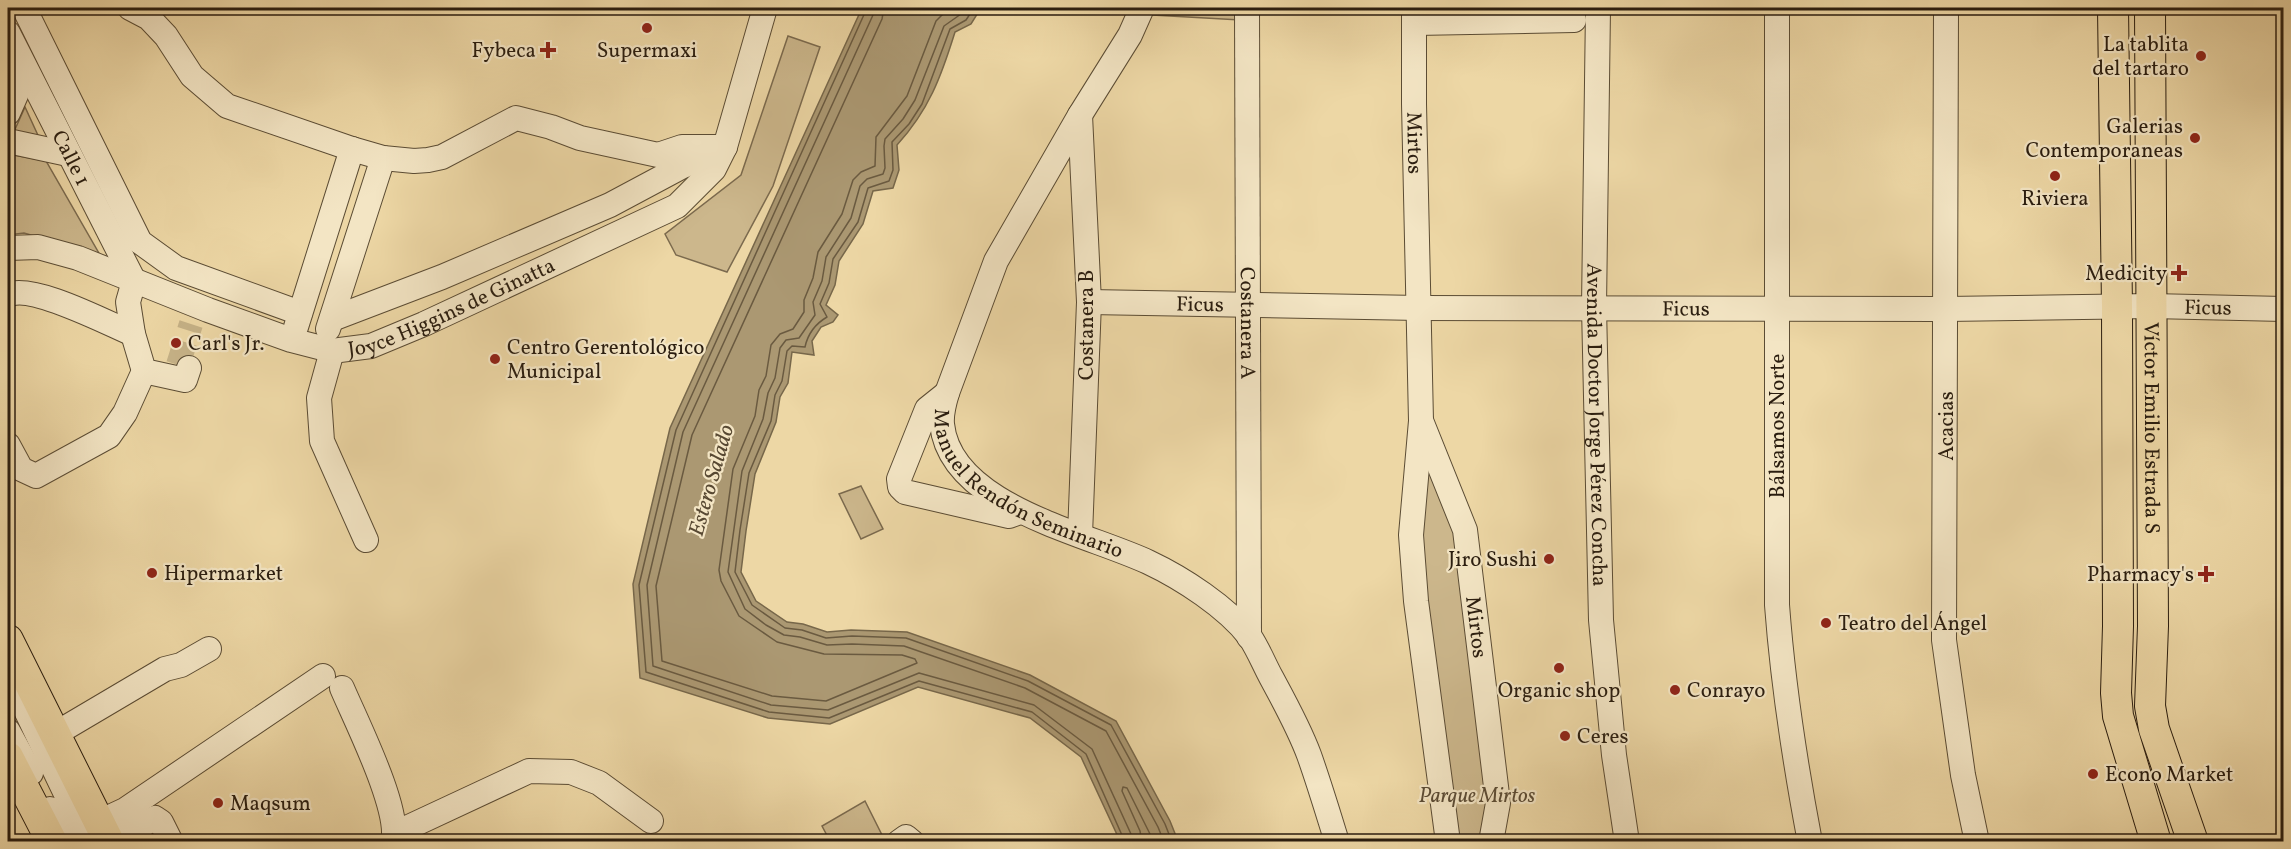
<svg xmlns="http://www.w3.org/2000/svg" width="2291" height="849" viewBox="0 0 2291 849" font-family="Vollkorn,serif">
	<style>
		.green { fill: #ccb78c; stroke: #7b6a4e; stroke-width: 1.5 }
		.water { fill: #ab9872; stroke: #77674a; stroke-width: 1.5 }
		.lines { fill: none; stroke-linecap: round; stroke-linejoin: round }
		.shore { stroke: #6a5a40; stroke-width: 1.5 }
		.minor-tunnel { stroke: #c6b287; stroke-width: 24; stroke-dasharray: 24 12; stroke-linecap: butt }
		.minor-casing { stroke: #5b4c34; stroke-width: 26 }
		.major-casing { stroke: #2a1d0f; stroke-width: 32 }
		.minor { stroke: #f3e5c4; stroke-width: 24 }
		.major { stroke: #edd7a5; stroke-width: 30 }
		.poi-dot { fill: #8f2418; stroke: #f3e5c4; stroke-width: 2 }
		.labels { text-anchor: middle; stroke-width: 4.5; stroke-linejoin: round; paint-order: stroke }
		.poi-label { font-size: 21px; fill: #2a1d0f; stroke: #f3e5c4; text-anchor: start }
		.street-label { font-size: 21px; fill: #2a1d0f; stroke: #f3e5c4 }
		.park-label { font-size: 21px; font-style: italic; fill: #5b4b34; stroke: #f3e5c4 }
		.water-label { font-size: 22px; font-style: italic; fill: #574832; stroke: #f3e5c4 }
	</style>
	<rect width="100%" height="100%" fill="#edd7a5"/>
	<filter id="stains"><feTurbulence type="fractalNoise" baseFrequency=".00333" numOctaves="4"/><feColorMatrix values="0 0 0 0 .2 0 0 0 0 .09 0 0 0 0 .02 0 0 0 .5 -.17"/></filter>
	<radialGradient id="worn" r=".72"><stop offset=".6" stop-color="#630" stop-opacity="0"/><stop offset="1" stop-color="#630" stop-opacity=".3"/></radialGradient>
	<g class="green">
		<polygon points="1156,8 1240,8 1240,20 1153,15"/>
		<polygon points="788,36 820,47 773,186 727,272 676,255 665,234 741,175"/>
		<polygon points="25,107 42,144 12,136"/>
		<polygon points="8,154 46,161 100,255 24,233 8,235"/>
		<polygon points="1421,421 1464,531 1498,841 1457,841 1419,544"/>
		<polygon points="861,486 883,529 861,539 839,494"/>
		<polygon points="865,801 882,835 871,841 830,841 822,826"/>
	</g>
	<path class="water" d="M862 8H981L971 24 955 32C941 77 929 110 897 145L899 170 893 188 873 191 863 224 839 261 835 285 826 305 838 315 833 322 821 327 812 341 814 355 792 352 788 383 780 397 776 422 755 474 746 531 741 572 756 601 787 622 803 624 827 632 851 630 907 632 1030 675 1116 721 1170 821 1178 841H1120L1081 757 1030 718 918 687 830 724 768 718 640 678 633 584 670 428Z"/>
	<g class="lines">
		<g class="shore">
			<polyline points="867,8 676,430 639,585 646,672 769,712 829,718 919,681 1032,712 1086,754 1125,842"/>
			<polyline points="875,8 873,15 683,432 647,585 653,666 771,705 828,710 919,673 1034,705 1092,749 1131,834 1133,842"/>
			<polyline points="884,8 882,19 692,435 656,586 662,661 772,696 826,701 917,663 915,659 902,655 824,654 777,642 739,616 721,581 719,570 733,469 755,416 759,390 766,376 771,345 780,334 793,329 804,312 804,300 813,278 818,252 842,214 853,180 861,172 875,166 876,137 907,96 936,21 943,14 954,8"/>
			<polyline points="965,8 961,14 944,26 915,100 903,119 885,139 884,146 885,168 883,174 867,179 860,186 851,218 826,257 822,281 813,302 815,315 799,338 786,340 780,348 775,378 768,393 763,419 742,471 728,572 745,609 766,625 784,635 800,637 827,645 852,644 904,646 1025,688 1106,731 1158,827 1164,842"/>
			<path d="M974 8 966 20 950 29 922 104 909 124 892 142 893 170 889 181 868 188 858 222 833 259 829 283 820 304 827 317C815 324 808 333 805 347L792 346 787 351 782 381 775 395 771 421 749 473 740 530 735 572 752 605 785 628 802 630 826 638 852 636 906 638 1028 681 1111 725 1165 824 1172 842"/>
			<polyline points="1142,842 1140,831 1122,791 1123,787 1127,788 1154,842"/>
		</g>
		<polyline class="minor-tunnel" points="178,365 191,324"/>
		<defs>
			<g id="minor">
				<polyline points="24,8 140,242 176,268 300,313"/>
				<polyline points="130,8 149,18 166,36 192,76 227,106 352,149 383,158 414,161 428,160 442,157 516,118 551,127 580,138 658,155 682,147 725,147"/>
				<path id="s1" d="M1142 8 1130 35 1080 115 996 261 947 393C944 403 941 413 942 424 950 506 1086 533 1148 562 1182 578 1227 607 1250 637 1258 649 1264 664 1271 677 1285 703 1299 728 1309 755 1319 783 1328 813 1337 842"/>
				<path id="s2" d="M1247 8 1249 637"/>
				<path id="s3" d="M1414 8V104L1421 421 1411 535 1416 601 1448 842"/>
				<path id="s4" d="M1598 8 1594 307 1601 620 1614 755 1627 842"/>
				<path d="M1777 8V605C1783 685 1795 763 1810 842"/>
				<polyline points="1946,8 1944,640 1963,775 1977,842"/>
				<polyline points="1415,23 1574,20"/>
				<path id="s5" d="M8 33 134 281"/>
				<polyline points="8,113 16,95 17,58"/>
				<polyline points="1080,115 1089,302 1080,535"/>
				<polyline points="8,141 68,154"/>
				<path id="s6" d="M8 248 38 247 78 258 208 310 291 340 322 348 332 351 371 346 424 324 677 206 714 169 725 147 765 8"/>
				<polyline points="134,281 128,302 133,334 144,371 185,380 189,368"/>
				<path d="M8 295C31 283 107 323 133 334"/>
				<path id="s7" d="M1089 302 1419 308 1946 309 2151 306 2284 309"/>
				<polyline points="332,319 442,277 610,205 683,166 714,152"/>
				<polyline points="296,327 352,149"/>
				<polyline points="328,329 383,158"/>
				<polyline points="332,351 319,398 322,441 366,540"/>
				<polyline points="947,393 927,409 899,479 900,487 905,492 1009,516 1020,512"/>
				<path id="s8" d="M1422 423 1465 530 1498 803 1491 842"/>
				<polyline points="8,445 21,469 36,476 109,436 125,413 144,371"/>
				<polyline points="8,673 89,842"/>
				<path d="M342 688C356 721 401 810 393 842"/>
				<polyline points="8,731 31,773"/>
				<polyline points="55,734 165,669 181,665 209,649"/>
				<polyline points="50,809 69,842"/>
				<polyline points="99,822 125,810 323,676"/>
				<polyline points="396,833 529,771 571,772 599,783 651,821"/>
				<polyline points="111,842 155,818 161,822 171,842"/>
				<polyline points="899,842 906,837 912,842"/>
			</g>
			<g id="major">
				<polyline points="2113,8 2117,307 2118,626 2116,693 2118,716 2156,842"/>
				<path id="s9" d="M2150 8 2153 626 2150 706 2154 729 2193 842"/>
				<polyline points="8,640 109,842"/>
				<polyline points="8,757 52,842"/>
			</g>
		</defs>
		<use href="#minor" class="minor-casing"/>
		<use href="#major" class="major-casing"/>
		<use href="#minor" class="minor"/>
		<use href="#major" class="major"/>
	</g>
	<g class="poi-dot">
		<circle cx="647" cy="28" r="6"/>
		<path d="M545 41h6v6h6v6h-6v6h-6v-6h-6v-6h6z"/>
		<circle cx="2201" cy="56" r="6"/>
		<circle cx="2195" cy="138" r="6"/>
		<circle cx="2055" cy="176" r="6"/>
		<path d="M2176 264h6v6h6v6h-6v6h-6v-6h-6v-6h6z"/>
		<circle cx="176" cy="343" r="6"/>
		<circle cx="495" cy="359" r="6"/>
		<circle cx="1549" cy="559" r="6"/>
		<circle cx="152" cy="573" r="6"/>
		<path d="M2203 565h6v6h6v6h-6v6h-6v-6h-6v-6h6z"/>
		<circle cx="1826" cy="623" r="6"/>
		<circle cx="1559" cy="668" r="6"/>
		<circle cx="1675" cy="690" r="6"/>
		<circle cx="1565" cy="736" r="6"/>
		<circle cx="2093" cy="774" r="6"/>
		<circle cx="218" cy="803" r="6"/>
	</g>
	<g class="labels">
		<g class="poi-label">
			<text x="2189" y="51" text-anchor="end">La tablita<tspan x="2189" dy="24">del tartaro</tspan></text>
			<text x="536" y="57" text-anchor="end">Fybeca</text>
			<text x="647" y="57" text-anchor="middle">Supermaxi</text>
			<text x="2183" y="133" text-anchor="end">Galerias<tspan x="2183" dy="24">Contemporaneas</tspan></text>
			<text x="2055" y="205" text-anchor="middle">Riviera</text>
			<text x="2167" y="280" text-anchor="end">Medicity</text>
			<text x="188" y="350">Carl's Jr.</text>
			<text x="507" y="354">Centro Gerentológico<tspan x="507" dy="24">Municipal</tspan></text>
			<text x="1537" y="566" text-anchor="end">Jiro Sushi</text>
			<text x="164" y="580">Hipermarket</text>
			<text x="2194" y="581" text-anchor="end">Pharmacy's</text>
			<text x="1838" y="630">Teatro del Ángel</text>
			<text x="1559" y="697" text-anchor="middle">Organic shop</text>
			<text x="1687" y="697">Conrayo</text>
			<text x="1577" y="743">Ceres</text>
			<text x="2105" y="781">Econo Market</text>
			<text x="230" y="810">Maqsum</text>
		</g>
		<g class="street-label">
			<text dy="7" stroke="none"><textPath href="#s3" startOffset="135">Mirtos</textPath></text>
			<text dy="7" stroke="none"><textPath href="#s5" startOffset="140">Calle 1</textPath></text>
			<text dy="7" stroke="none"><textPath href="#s6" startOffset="470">Joyce Higgins de Ginatta</textPath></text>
			<text dy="7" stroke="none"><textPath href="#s7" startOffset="111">Ficus</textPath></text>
			<text dy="7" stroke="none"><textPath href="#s7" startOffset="597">Ficus</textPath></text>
			<text dy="7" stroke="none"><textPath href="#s7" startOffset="1119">Ficus</textPath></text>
			<text dy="7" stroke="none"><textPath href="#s2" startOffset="315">Costanera A</textPath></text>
			<text transform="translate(1086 325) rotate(-90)" y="7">Costanera B</text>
			<text dy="7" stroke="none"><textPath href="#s4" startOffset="417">Avenida Doctor Jorge Pérez Concha</textPath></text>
			<text transform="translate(1777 426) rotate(-90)" y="7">Bálsamos Norte</text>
			<text transform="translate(1946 426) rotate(-90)" y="7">Acacias</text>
			<text dy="7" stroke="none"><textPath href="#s9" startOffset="420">Víctor Emilio Estrada S</textPath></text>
			<text dy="7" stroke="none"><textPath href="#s1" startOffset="573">Manuel Rendón Seminario</textPath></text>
			<text dy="7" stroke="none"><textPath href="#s8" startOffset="213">Mirtos</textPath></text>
		</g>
		<g class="park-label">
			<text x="1477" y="802">Parque Mirtos</text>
		</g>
		<g class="water-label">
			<text transform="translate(710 480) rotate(-74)" y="8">Estero Salado</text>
		</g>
	</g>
	<rect width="2291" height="849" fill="none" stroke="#edd7a5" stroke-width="30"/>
	<rect x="9" y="9" width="2273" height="831" fill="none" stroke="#2a1d0f" stroke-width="3"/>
	<rect x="15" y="15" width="2261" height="819" fill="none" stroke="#2a1d0f" stroke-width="1.5"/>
	<rect width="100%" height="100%" filter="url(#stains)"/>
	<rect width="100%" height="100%" fill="url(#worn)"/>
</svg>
